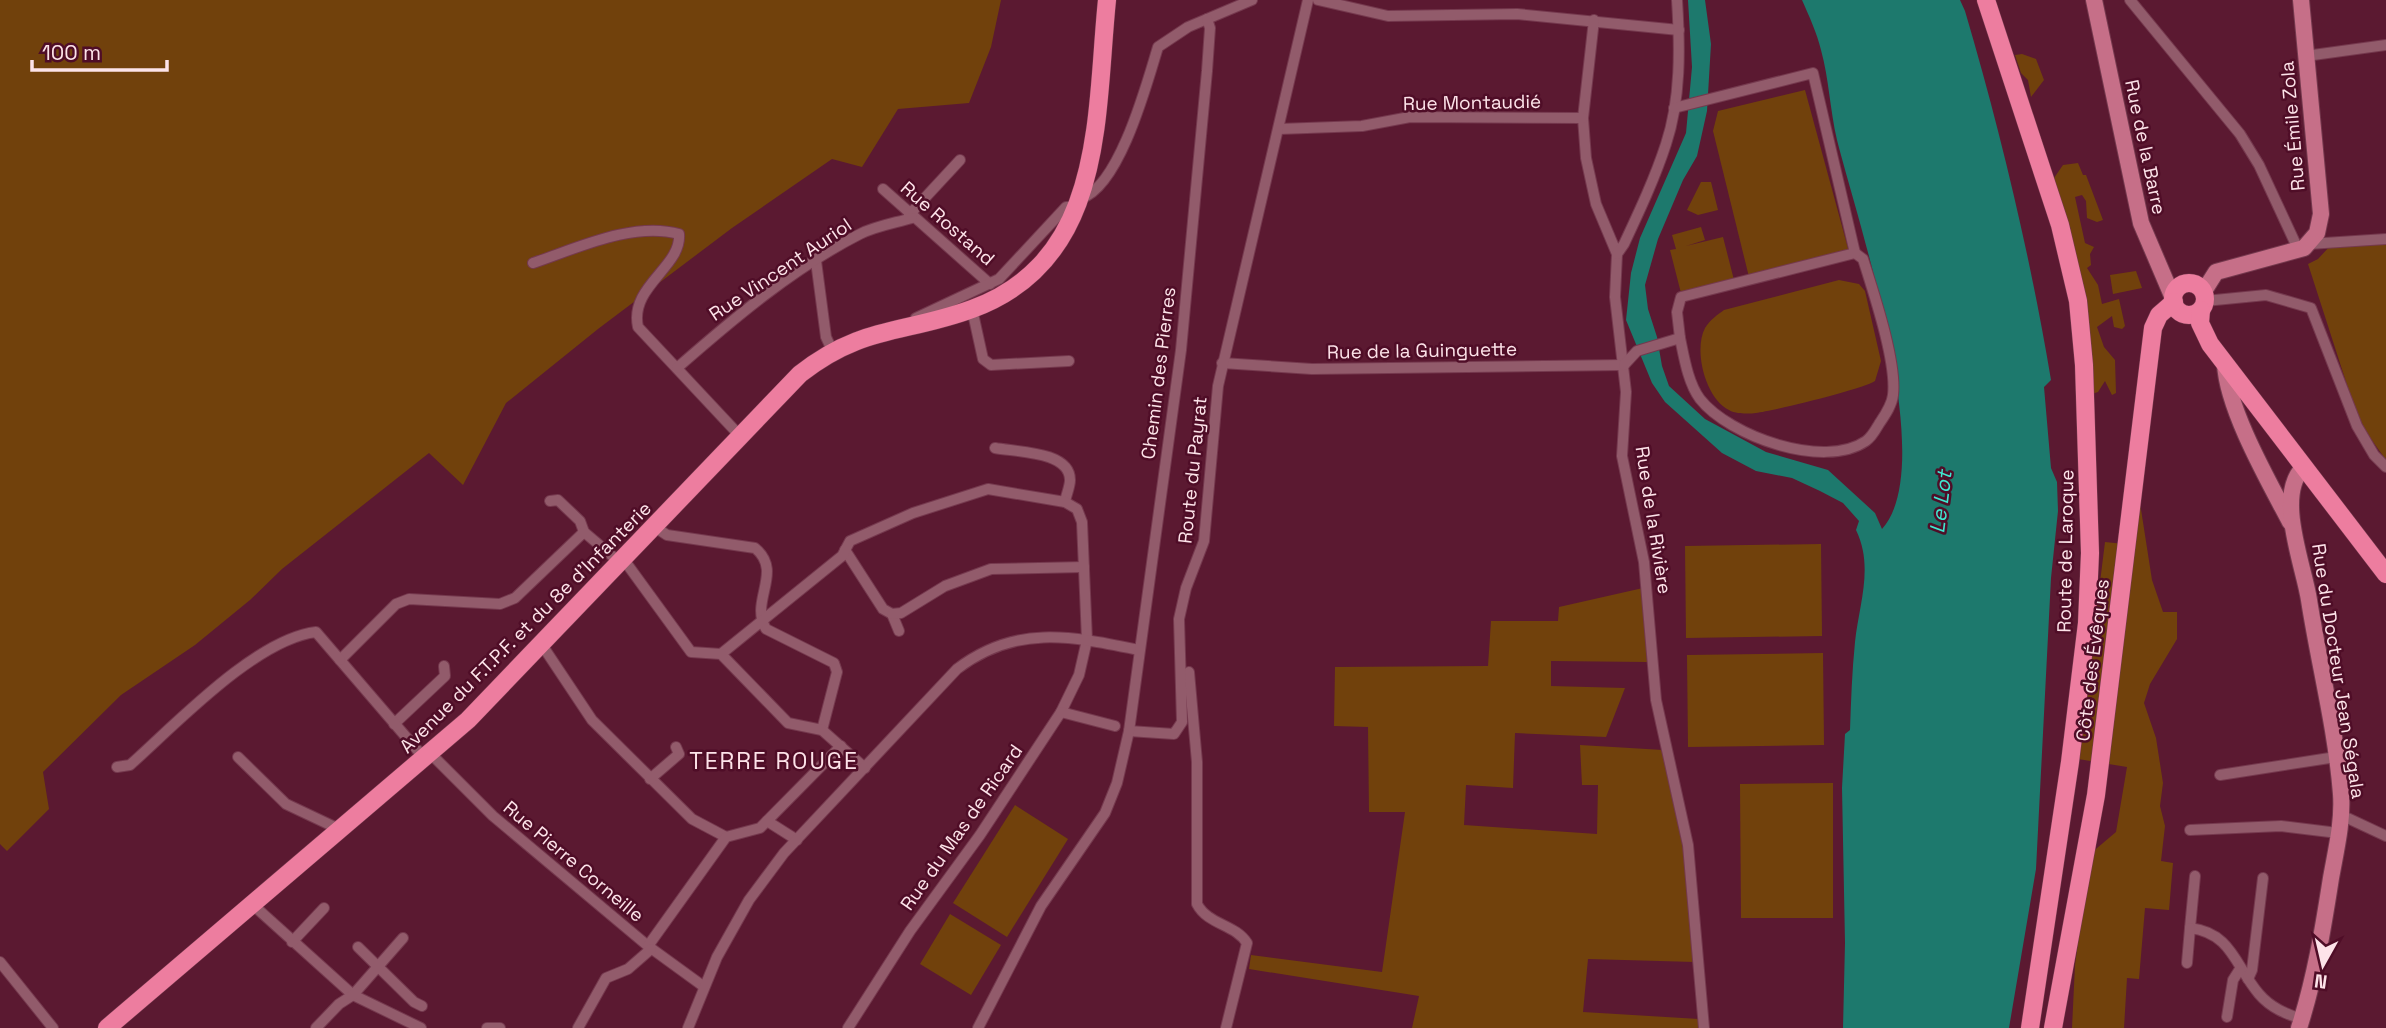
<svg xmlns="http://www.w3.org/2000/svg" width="2386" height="1028" viewBox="0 0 2386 1028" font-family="'Space Grotesk',sans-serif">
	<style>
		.green { fill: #71410c }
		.water { fill: #1d796d }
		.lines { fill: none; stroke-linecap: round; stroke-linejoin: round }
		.street-casing { stroke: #75394e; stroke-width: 12 }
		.secondary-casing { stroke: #75394e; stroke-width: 18 }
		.primary-casing { stroke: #75394e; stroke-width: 19 }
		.street { stroke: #925b6b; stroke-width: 10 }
		.secondary { stroke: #c66f88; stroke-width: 16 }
		.primary { stroke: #ed7d9f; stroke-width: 18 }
		.labels { text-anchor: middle; stroke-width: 5; stroke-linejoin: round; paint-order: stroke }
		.street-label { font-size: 19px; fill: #fde3e9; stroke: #4f0d27 }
		.water-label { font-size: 21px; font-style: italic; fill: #40e7d0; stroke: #4f0d27 }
		.quarter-label { font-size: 23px; letter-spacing: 2px; fill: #fde3e9; stroke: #4f0d27 }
	</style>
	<rect width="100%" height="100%" fill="#5b1931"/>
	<g class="green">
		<polygon points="0,0 1001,0 991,47 969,103 898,109 862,167 832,159 732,228 598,329 506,403 463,485 429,453 282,569 250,600 195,645 121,695 43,772 49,809 7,851 0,844"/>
		<polygon points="2022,54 2036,59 2044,80 2031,97 2028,80 2021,73 2015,55"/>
		<polygon points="1805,90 1849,252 1749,277 1713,131 1718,111"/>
		<polygon points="2078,163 2083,175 2086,175 2103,220 2097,222 2087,218 2086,201 2082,195 2075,197 2085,243 2094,247 2090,254 2091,265 2087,268 2098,285 2102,304 2119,299 2125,326 2122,329 2114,327 2112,316 2097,327 2104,347 2115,360 2116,393 2112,395 2105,381 2098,392 2092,394 2069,239 2071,230 2055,183 2054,178 2063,165"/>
		<polygon points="1701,182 1711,182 1718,210 1698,215 1687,210"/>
		<polygon points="1701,227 1705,240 1686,246 1723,237 1734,280 1681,293 1670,250 1676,249 1672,235"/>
		<polygon points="2386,241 2386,460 2359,422 2308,264 2318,259 2331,245 2365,243 2366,246"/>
		<polygon points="2136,271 2142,288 2113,294 2110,275"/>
		<path d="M1839 280 1859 284 1865 291 1881 361 1875 381C1863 389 1773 411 1756 413 1748 414 1735 414 1729 410 1706 399 1693 351 1705 328 1710 320 1717 315 1724 310Z"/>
		<polygon points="2140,503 2152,580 2163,612 2177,612 2177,639 2150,684 2144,703 2156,738 2163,783 2160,806 2165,826 2161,861 2173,863 2169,910 2145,908 2139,979 2127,978 2124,1028 2072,1028 2075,965 2090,854 2116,832 2127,767 2078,759 2105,542 2134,545"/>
		<polygon points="1821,544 1822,636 1686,638 1685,546"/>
		<polygon points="1643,588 1647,662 1551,661 1551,686 1625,688 1606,737 1515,733 1513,788 1466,785 1464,825 1597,834 1598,785 1582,785 1580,745 1663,750 1684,853 1695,962 1588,959 1583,1012 1699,1019 1700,1028 1412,1028 1419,996 1249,969 1251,955 1382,972 1405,812 1369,812 1368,727 1334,726 1335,667 1488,666 1491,621 1558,621 1559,607"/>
		<polygon points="1823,653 1824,745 1688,747 1687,655"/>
		<polygon points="1833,783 1833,918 1741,918 1740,784"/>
		<polygon points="1015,805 1068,839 1007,937 953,903"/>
		<polygon points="950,914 1001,945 971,995 920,964"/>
	</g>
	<path class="water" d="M1688 0H1705L1711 44 1707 111 1697 156 1683 180 1658 239 1645 285 1648 309 1657 337 1662 366 1669 386 1705 419 1766 452 1828 470 1875 513 1882 529C1940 465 1857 219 1837 140 1830 110 1829 79 1821 50 1817 33 1809 16 1802 0H1960L1965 11C2001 133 2030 255 2051 380L2044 387 2051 468 2057 482 2058 511 2051 578 2036 869 2009 1028H1843L1845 943 1842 788 1845 734 1850 730C1851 701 1852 671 1855 642 1859 604 1874 567 1856 530L1859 521 1843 503 1820 491 1792 478 1756 471 1722 453 1665 402 1652 383 1626 320 1631 273 1640 238 1686 133 1692 67Z"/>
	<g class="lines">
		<defs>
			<g id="street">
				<polyline points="1318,0 1388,16 1517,14 1679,30"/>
				<polyline points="2130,0 2240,134 2259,165 2298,249"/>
				<polyline points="1594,20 1583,118 1586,158 1596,204 1617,254 1615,297 1626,392 1622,456 1644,562 1656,700 1688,845 1704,1028"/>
				<polyline points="2307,60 2313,55 2386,45"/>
				<polyline points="1279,129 1362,126 1410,117 1583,118"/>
				<polyline points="883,189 990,284"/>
				<path d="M1082 198C1120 185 1147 83 1158 47L1188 27 1252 0"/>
				<polyline points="909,215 960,160"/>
				<polyline points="2309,244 2386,239"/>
				<path d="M1617 254 1624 244C1639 212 1655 178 1666 144 1681 99 1680 47 1677 0"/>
				<polyline points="816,261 826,337 832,350"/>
				<path d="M533 263C575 249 633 221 679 234 682 267 629 286 638 327L741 437"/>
				<polyline points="2205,301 2266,295 2311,308 2357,426 2374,455 2386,467"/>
				<polyline points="972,309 983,359 991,365 1069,361"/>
				<polyline points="917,322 916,318 999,279 1066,207 1078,207"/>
				<path d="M1680 338C1684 357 1688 383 1700 399 1729 436 1824 470 1866 441 1872 437 1876 429 1879 424 1885 415 1892 405 1893 395 1897 362 1873 291 1863 259L1855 253"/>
				<polyline points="1222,363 1312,369 1624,365"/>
				<polyline points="1624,365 1637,351 1680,338 1677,312 1681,297 1855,253 1813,73 1674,108"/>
				<path d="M677 368C733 319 793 268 860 234 876 226 895 223 912 218"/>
				<path d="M995 448C1016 452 1070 451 1070 480 1070 487 1066 495 1065 502"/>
				<polyline points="550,501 558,500 580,521 584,532"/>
				<path d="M655 527 667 535 755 548C784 572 749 601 766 629L834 663 837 672 822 730"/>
				<polyline points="845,550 883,609 892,614 899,631"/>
				<polyline points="892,614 901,613 945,586 991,569 1084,567"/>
				<polyline points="542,645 592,720 692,819 726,837"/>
				<polyline points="721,654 842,556 850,541 913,513 988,489 1065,502 1077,509 1082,522 1087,640 1079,675 1061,712 980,835 910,931 848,1028"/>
				<path d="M1189 672 1197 762V904C1208 925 1235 924 1247 943L1226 1028"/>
				<polyline points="1061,712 1115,726"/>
				<polyline points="394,724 445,676 444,666"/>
				<polyline points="1129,731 1174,734 1182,722 1179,619 1186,588 1204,541 1218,386 1308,0"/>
				<polyline points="431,754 493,816 648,946 703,986"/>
				<polyline points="238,757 286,804 341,830"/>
				<polyline points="425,759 340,660 396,604 409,599 500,604 515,598 584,532 617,560 627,564 691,652 721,654 788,723 822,730 865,768"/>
				<path d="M117 767 130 765C176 724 256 639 316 632L340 660"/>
				<polyline points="2220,775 2336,757"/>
				<polyline points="650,779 679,754 676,747"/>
				<polyline points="2341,815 2386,836"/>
				<polyline points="767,821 797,840"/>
				<polyline points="2190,830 2281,826 2338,833"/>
				<path d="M2195 876 2190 928C2232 933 2235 966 2259 994 2271 1008 2286 1014 2302 1019"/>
				<polyline points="252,904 353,995 421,1028"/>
				<polyline points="292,942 324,908"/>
				<polyline points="648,946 726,837 760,828 841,746"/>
				<polyline points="358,947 414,1002 422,1006"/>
				<polyline points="0,962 53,1028"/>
				<polyline points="2187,963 2190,928"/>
				<polyline points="2248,979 2252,970 2263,878"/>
				<polyline points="2227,1017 2233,980 2240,969"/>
				<polyline points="316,1028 339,1004 353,995 403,938"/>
				<polyline points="487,1028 500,1028"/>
				<polyline points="578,1028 606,978 628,969 651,949"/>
				<path d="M688 1028 717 957 749 900 784 853 957 669C1016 624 1071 636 1139 650"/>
				<polyline points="978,1028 1041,906 1105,813 1117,783 1129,731 1181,350 1207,71 1210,28 1207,19"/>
			</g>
			<g id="secondary">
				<polyline points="2094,0 2141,223 2173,298"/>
				<polyline points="2204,291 2216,272 2304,248 2317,233 2321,214 2301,0"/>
				<path d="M2225 364C2227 409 2269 482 2290 522"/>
				<path d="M2299 1028C2315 978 2323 929 2331 878 2336 850 2343 822 2341 794 2336 729 2319 664 2309 600 2304 566 2275 496 2303 468"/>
			</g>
			<g id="primary">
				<polyline points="1986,0 2060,225 2078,301 2084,365 2090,553 2087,623 2070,762 2030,1028"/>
				<circle cx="2189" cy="299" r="16"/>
				<polyline points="2201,310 2200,323 2210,344 2386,574"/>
				<path d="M107 1028 468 720 800 374C862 325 904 334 972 309 1106 260 1095 116 1107 0"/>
				<polyline points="2053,1028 2096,795 2153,328 2159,315 2174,302"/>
			</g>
		</defs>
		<use href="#street" class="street-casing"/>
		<use href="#secondary" class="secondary-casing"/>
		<use href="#primary" class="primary-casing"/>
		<use href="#street" class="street"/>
		<use href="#secondary" class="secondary"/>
		<use href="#primary" class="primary"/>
	</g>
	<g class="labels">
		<g class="street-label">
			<text transform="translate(1472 102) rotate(-1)" y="7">Rue Montaudié</text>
			<text transform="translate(2292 126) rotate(-95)" y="7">Rue Émile Zola</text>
			<text transform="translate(2146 147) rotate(78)" y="7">Rue de la Barre</text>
			<text transform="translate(948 223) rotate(41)" y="7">Rue Rostand</text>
			<text transform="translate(780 269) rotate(-34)" y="7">Rue Vincent Auriol</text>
			<text transform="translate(1422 350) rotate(-1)" y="7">Rue de la Guinguette</text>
			<text transform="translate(1158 373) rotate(-83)" y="7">Chemin des Pierres</text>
			<text transform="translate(1192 470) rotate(-84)" y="7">Route du Payrat</text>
			<text transform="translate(1654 520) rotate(81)" y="7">Rue de la Rivière</text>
			<text transform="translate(2065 551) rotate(-89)" y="7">Route de Laroque</text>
			<text transform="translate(525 627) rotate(-45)" y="7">Avenue du F.T.P.F. et du 8e d'Infanterie</text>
			<text transform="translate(2092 660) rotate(-83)" y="7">Côte des Évêques</text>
			<text transform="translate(2339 671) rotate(81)" y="7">Rue du Docteur Jean Ségala</text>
			<text transform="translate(961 827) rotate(-55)" y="7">Rue du Mas de Ricard</text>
			<text transform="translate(574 861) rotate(40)" y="7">Rue Pierre Corneille</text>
		</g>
		<g class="water-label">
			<text transform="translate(1941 502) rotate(-83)" y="7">Le Lot</text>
		</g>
		<g class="quarter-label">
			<text x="774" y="769">TERRE ROUGE</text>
		</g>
	</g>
	<g transform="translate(2323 965) rotate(188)" stroke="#4f0d27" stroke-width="5" paint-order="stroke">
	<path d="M0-5L12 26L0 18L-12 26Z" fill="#fde3e9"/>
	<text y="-10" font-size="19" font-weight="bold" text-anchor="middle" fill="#fde3e9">N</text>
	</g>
	<path d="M32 60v10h135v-10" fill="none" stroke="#fde3e9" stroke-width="3.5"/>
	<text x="42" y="60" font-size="21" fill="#fde3e9" stroke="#4f0d27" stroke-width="5" paint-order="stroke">100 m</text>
</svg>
